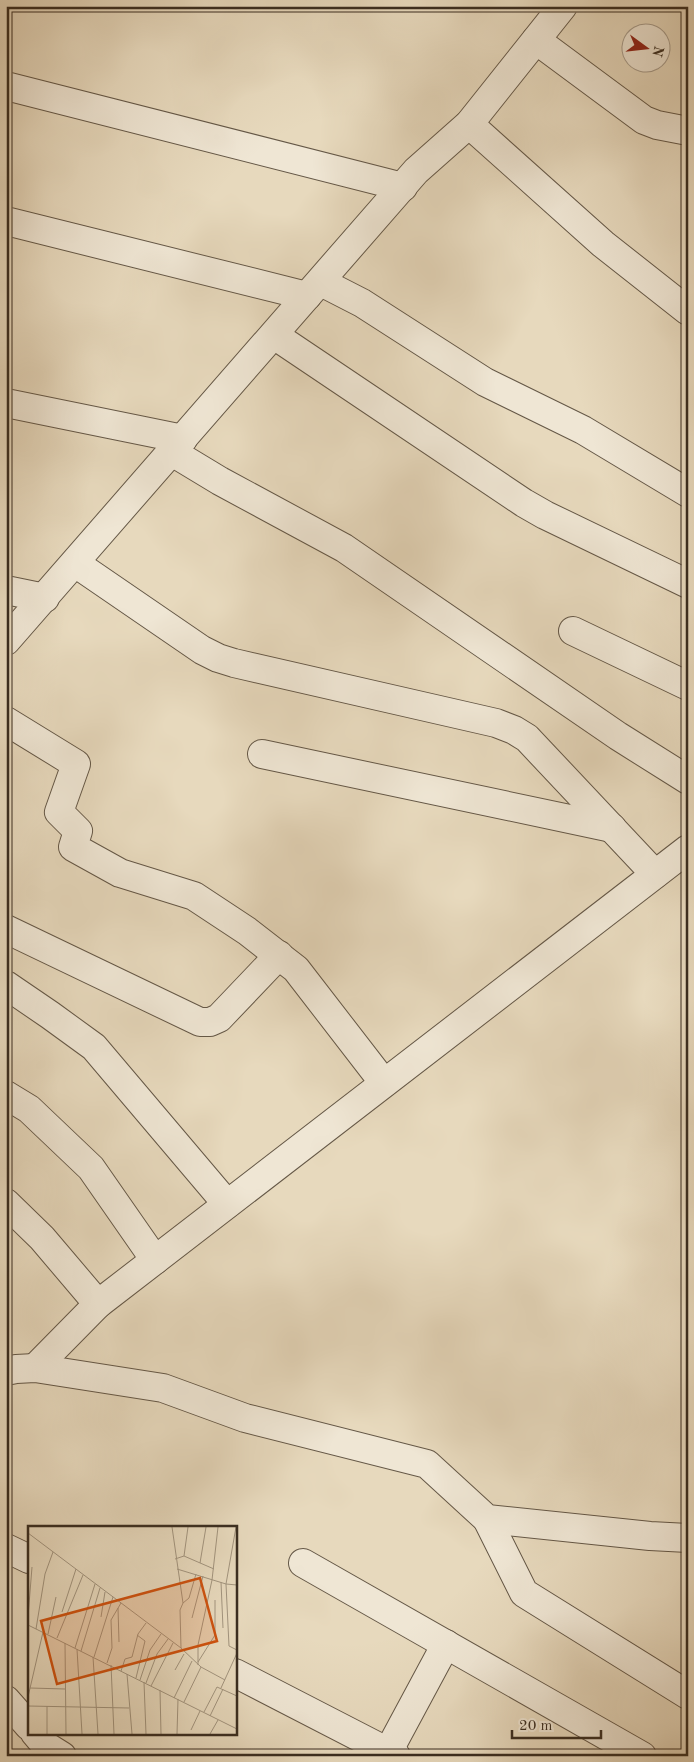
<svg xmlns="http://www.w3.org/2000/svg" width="694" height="1762" viewBox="0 0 694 1762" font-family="'Old Standard TT',serif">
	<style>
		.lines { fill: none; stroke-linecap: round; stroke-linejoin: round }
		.minor-casing { stroke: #655847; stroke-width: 30 }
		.minor { stroke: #efe6d4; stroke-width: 28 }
		.inset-road { fill: none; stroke: #a2947e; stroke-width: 1 }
		.view { fill: #ce520f; fill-opacity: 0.15; stroke: #ce520f; stroke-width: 2.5 }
		.inset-edge { fill: none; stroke: #3a2d20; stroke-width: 2.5 }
	</style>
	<rect width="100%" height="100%" fill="#e7d9bd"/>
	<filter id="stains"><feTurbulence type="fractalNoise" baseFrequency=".004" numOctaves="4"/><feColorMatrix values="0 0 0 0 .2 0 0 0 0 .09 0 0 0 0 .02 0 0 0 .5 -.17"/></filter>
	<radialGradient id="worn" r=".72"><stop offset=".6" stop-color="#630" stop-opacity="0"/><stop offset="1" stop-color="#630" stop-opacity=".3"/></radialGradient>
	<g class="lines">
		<defs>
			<g id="minor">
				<polyline points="536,40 644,120 657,125 688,131"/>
				<polyline points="6,86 403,187"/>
				<polyline points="469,124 603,244 688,311"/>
				<polyline points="6,221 307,296"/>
				<polyline points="321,282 362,303 485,382 583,430 688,493"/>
				<polyline points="274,335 524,503 545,515 688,584"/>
				<polyline points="6,403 183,439"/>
				<polyline points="172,452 220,481 344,548 618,736 688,780"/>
				<polyline points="75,563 202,650 218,658 234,663 496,723 514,730 527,738 655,874"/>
				<polyline points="6,590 45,598"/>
				<polyline points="573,631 688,686"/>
				<polyline points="6,641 416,171 469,124 563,6"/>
				<polyline points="6,721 76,764 59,812 78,831 73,847 120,873 194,896 247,931 296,969 384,1083"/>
				<polyline points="262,754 612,828"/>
				<polyline points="6,929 200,1022 210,1022 219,1018 279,955"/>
				<polyline points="6,985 50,1015 94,1047 227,1204"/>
				<polyline points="6,1095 29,1109 91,1168 155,1260"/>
				<polyline points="6,1203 42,1238 98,1304"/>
				<polyline points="35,1368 98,1304 688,849"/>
				<polyline points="6,1371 16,1369 35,1368 163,1388 245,1418 427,1464 487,1519 650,1536 688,1538"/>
				<polyline points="487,1519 524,1593 688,1695"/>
				<polyline points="6,1548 29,1559"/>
				<polyline points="303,1563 642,1756"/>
				<polyline points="235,1673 396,1756"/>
				<polyline points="6,1700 29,1726"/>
				<polyline points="35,1733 46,1746 62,1756"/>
				<polyline points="388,1752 446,1644"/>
			</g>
		</defs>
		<use href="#minor" class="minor-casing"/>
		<use href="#minor" class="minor"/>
	</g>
	<g transform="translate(28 1526)">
		<rect width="209" height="209" fill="#e7d9bd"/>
		<path class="inset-road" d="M144 1 155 77 152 84 153 122 173 141 156 176M208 1 198 58 209 59M0 7 153 122M156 30 186 43M147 33 156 30 160 1M172 37 178 1M149 43 198 58 201 120 209 124M193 56 195 102M155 77 161 72 168 48M90 82 91 116M34 86 48 43M0 91 4 41M73 91 77 66M164 92 175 50M0 99 209 203M8 103 17 48 25 26M20 108 28 71M29 112 55 49M37 117 38 208M47 122 67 58M49 123 54 208M53 125 72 62M65 131 70 208M66 131 85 71M170 136 187 109V74M79 137 84 122 83 94 93 77M83 139 86 208M170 139V119L184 54 190 1M173 141 197 154M147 144 156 128M93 145 97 133 104 131 110 108 118 97M99 148 104 208M108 152 117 115 109 109M112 154 122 124 133 108M116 156 118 208M118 157 129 128 140 113M123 160 145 117M2 162 37 163M193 162 209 127M132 164 133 208M0 171 15 106M146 172 164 135M0 180 101 182M176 186 189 161 209 170M182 190 195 163M163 204 172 185M19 208V180M149 208 150 173M182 208 190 194"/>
		<path class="view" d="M172 52 189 115 29 158 13 95Z"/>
		<rect width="209" height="209" class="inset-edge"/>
	</g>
	<rect width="694" height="1762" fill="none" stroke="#e7d9bd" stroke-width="25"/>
	<rect x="8" y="8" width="679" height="1747" fill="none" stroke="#3a2d20" stroke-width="2.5"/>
	<rect x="12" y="12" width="669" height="1737" fill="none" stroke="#3a2d20"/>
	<g transform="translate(646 48) rotate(105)"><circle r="24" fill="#efe6d4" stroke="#a79c8c"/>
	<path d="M0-4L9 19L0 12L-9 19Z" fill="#8f2418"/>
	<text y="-8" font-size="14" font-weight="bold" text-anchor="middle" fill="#3a2d20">N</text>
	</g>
	<path d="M512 1730v8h89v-8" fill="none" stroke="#3a2d20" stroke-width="2.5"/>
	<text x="519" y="1730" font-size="15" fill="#3a2d20" stroke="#efe6d4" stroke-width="4" paint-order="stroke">20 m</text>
	<rect width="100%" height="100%" filter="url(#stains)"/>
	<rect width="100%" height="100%" fill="url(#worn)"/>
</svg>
